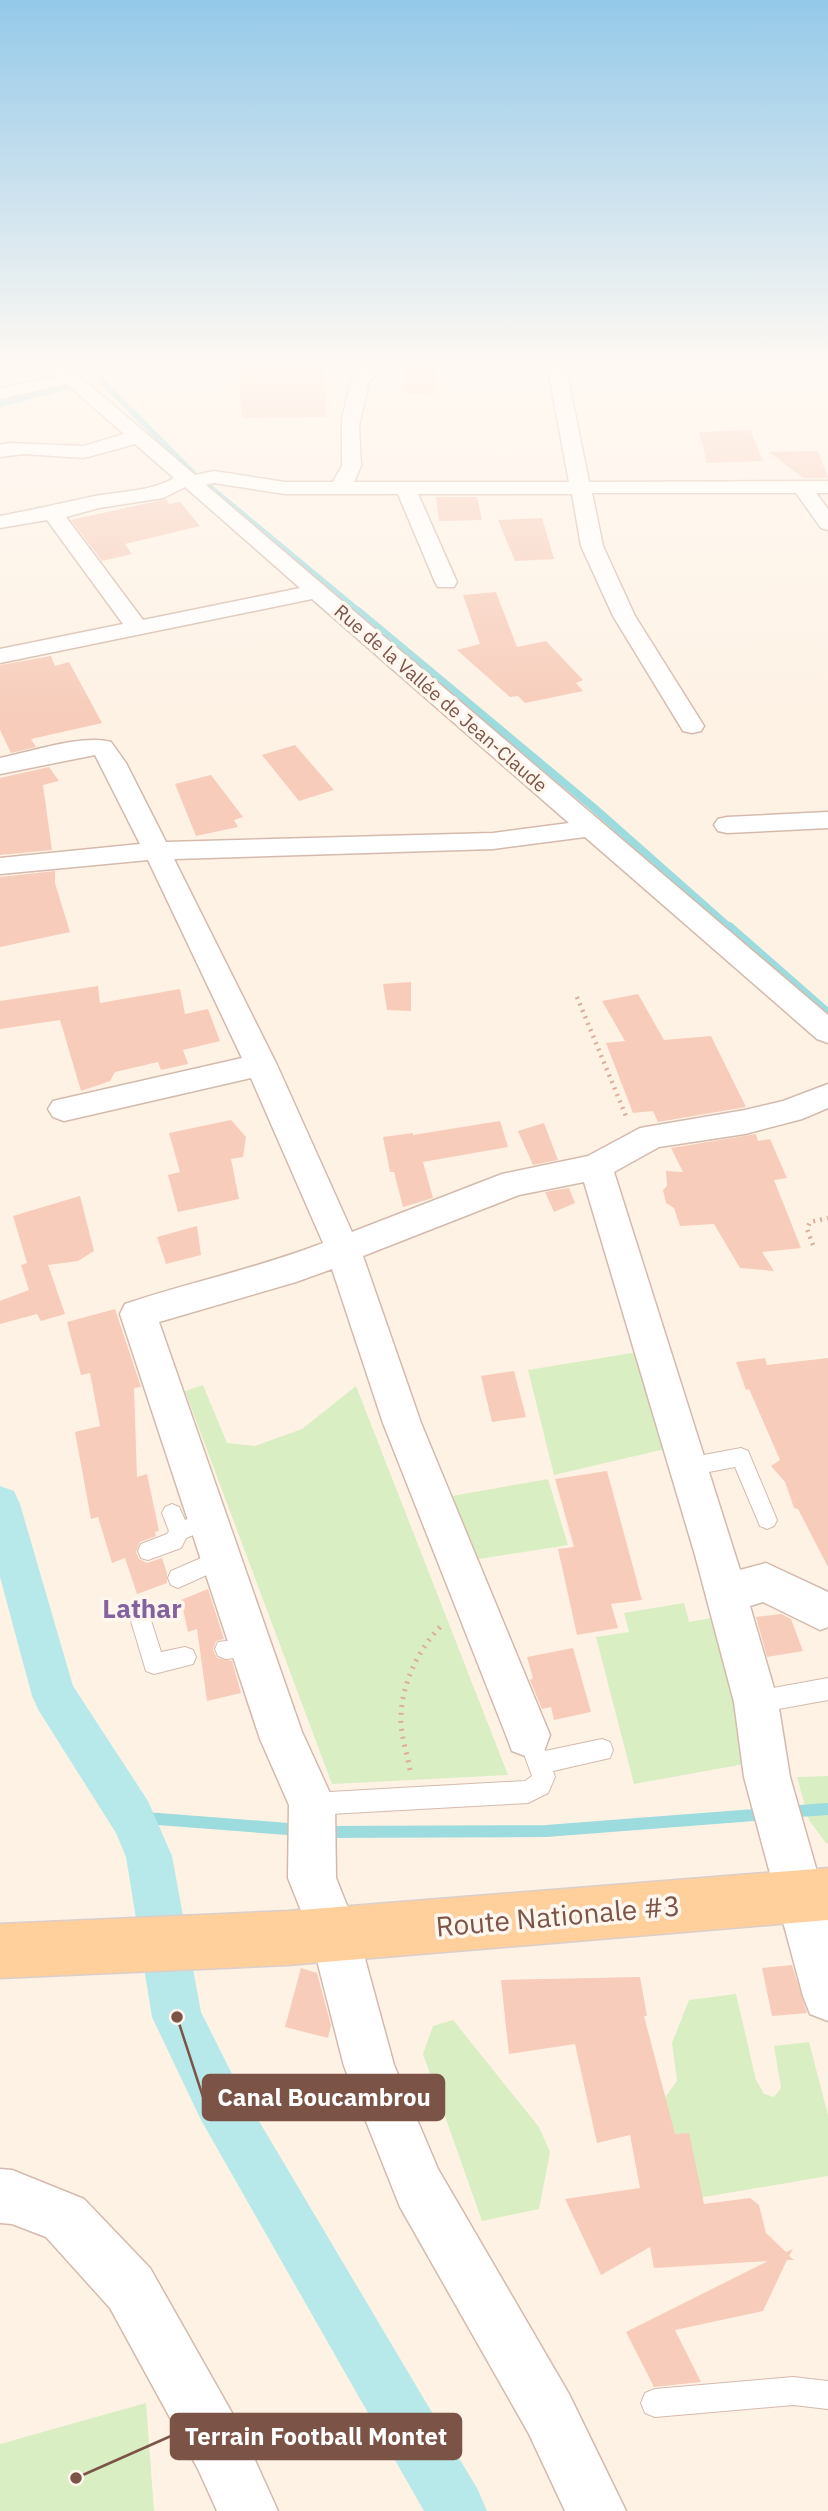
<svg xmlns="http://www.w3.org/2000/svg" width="828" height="2511" viewBox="0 0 828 2511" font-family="'IBM Plex Sans',sans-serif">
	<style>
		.green { fill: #d9eec2 }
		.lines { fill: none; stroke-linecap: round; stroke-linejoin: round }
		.stream-far3 { stroke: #9cdbde; stroke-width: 6 }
		.stream-far2 { stroke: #9cdbde; stroke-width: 8 }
		.stream-far1 { stroke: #9cdbde; stroke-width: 10 }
		.stream { stroke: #9cdbde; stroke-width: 12 }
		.canal { fill: #b7e9eb; fill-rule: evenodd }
		.building { fill: #f7ccba }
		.lane-casing { stroke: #d4baac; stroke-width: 2 }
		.street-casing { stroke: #d4baac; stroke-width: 3 }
		.primary-casing { stroke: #dacfcb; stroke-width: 3 }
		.path-far1 { stroke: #dcae9c; stroke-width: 4.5; stroke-dasharray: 2 5; stroke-linecap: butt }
		.path { stroke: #dcae9c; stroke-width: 5; stroke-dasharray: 2 6; stroke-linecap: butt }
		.lane { fill: #fff; fill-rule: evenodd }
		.street { fill: #fff; fill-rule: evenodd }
		.primary { fill: #ffcf9c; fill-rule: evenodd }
		.labels { text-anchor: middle; stroke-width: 7; stroke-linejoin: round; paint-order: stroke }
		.far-street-label { font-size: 19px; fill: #7b5447; stroke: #fff6ee }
		.quarter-label { font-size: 26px; font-weight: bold; fill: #84629f; stroke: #fff6ee }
		.near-street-label { font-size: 28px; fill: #7b5447; stroke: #fff6ee }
		.leader { fill: none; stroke: #7b5447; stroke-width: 2.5 }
		.callout-dot { fill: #7b5447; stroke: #fff6ee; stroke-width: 2.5 }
		.callout { fill: #7b5447; stroke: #7b5447; stroke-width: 2.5 }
		.callout-label { font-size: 24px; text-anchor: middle; font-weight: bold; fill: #fff }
	</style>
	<rect width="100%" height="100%" fill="#fef2e5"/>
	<g class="green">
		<polygon points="638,1352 665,1449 554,1475 528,1370"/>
		<polygon points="203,1385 227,1443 255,1446 302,1429 356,1386 508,1775 332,1784 185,1391"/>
		<polygon points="548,1479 568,1545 479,1559 452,1496"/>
		<polygon points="684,1603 689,1622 717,1617 750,1763 634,1784 596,1637 629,1632 624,1613"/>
		<polygon points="828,1776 828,1843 826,1843 809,1820 797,1777"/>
		<polygon points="736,1994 756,2080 764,2094 774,2097 781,2088 774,2046 809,2042 828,2115 828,2176 698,2198 671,2148 661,2103 677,2081 672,2043 689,2000"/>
		<polygon points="453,2020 539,2127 550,2152 539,2209 482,2221 423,2054 433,2026"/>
		<polygon points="146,2403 154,2511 0,2511 0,2444"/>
	</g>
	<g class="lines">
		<g class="stream-far3">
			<polyline points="106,364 100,379 194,474 360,612"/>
			<polyline points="0,404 69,386"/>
		</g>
		<polyline class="stream-far2" points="358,611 593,807 731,929"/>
		<polyline class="stream-far1" points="729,927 828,1014"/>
		<g class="stream">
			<polyline points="785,1812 828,1809"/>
			<polyline points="132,1817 301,1830"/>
			<polyline points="324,1832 546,1831 766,1814"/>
		</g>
		<polygon class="canal" points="0,1486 14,1491 20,1504 73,1686 148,1801 172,1856 201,2012 237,2084 478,2490 487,2511 424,2511 201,2120 152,2017 126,1857 116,1833 39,1711 32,1696 0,1577"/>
	</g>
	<g class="building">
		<polygon points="237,364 325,364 326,417 242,418"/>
		<polygon points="403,364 435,364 438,393 406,394"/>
		<polygon points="750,430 763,461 707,463 699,432"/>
		<polygon points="818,451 828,478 803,478 769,452"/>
		<polygon points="436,497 477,497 482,520 439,521"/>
		<polygon points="166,499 169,504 180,502 200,526 125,544 132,554 102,561 71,520"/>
		<polygon points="542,518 554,559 515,561 498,520"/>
		<polygon points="496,592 517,647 546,641 583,680 576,683 583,691 525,703 518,696 510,697 457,650 480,644 463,595"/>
		<polygon points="51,656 55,666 69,662 102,723 31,739 36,747 11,753 0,730 0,665"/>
		<polygon points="295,745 334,790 299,801 262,755"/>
		<polygon points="49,767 59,781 43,785 52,850 0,855 0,778"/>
		<polygon points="211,775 243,817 234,820 238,827 196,836 175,784"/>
		<polygon points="55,871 55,883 70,932 0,947 0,877"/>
		<polygon points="411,982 411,1011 387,1010 383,984"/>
		<polygon points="98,986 100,1003 180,989 185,1014 208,1009 220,1041 183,1050 188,1064 161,1070 158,1062 115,1072 110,1081 81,1091 60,1020 0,1029 0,1001"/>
		<polygon points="638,994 664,1040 711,1036 746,1107 658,1122 653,1111 633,1113 606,1043 625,1041 602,1001"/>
		<polygon points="231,1120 246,1137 243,1157 231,1159 239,1199 178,1212 168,1175 180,1172 169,1133"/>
		<polygon points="500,1121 508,1147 423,1162 433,1198 403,1207 394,1172 390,1172 383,1137 413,1133 413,1135"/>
		<polygon points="544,1123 558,1160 533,1165 518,1131"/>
		<polygon points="756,1134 758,1141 770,1139 787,1178 774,1180 801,1248 762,1252 774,1271 740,1268 714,1224 680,1226 674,1208 666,1203 663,1190 667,1186 666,1171 683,1172 671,1148"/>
		<polygon points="569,1188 575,1203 554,1212 545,1192"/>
		<polygon points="80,1196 94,1251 78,1261 48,1265 65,1314 41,1321 37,1314 0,1324 0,1301 29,1290 21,1265 27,1263 13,1216"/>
		<polygon points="197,1226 201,1255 166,1264 157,1237"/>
		<polygon points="115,1309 141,1387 134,1388 137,1477 147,1474 159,1531 155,1532 156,1536 140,1542 136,1552 139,1559 147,1563 162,1558 167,1573 167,1583 137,1594 125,1558 112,1563 98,1517 91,1519 75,1432 100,1426 90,1373 81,1375 67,1322"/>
		<polygon points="765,1358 767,1365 828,1358 828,1567 798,1509 794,1508 785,1482 771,1466 780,1460 749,1389 746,1390 736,1362"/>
		<polygon points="514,1371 526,1417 492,1422 481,1376"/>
		<polygon points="607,1471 642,1600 611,1604 618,1628 577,1635 558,1549 574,1547 555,1479"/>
		<polygon points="208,1589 224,1639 216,1641 213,1650 217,1658 232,1661 241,1693 207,1701 197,1629 188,1632 181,1600"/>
		<polygon points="781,1614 791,1619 803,1651 767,1657 756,1617"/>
		<polygon points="573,1648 591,1712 554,1720 551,1707 542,1709 530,1680 533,1678 527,1657"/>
		<polygon points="792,1965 807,2013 772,2016 762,1968"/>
		<polygon points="301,1968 317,1973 331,2025 328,2038 285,2027"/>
		<polygon points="640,1977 647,2016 644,2016 675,2134 689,2133 704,2204 750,2198 759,2205 766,2233 786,2252 793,2249 789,2256 794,2260 787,2260 763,2311 675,2330 701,2382 654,2387 626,2332 768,2261 654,2268 650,2247 601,2275 565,2199 640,2188 630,2135 597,2143 575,2044 509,2054 501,1980"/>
	</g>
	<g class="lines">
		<defs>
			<g id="lane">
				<polygon points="741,1448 748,1451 777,1520 774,1526 767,1529 760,1526 735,1467 688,1476 681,1473 678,1467 681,1461 688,1458"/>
				<polygon points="172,1504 179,1507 185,1520 209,1511 216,1514 219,1520 216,1526 186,1538 181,1548 148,1560 141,1558 138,1551 141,1544 167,1534 169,1531 162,1513 165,1507"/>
				<polygon points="222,1549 229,1551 232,1558 229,1565 178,1588 171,1585 168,1578 171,1571"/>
				<polygon points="142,1611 149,1614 161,1652 185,1647 193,1650 196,1657 193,1664 154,1674 146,1671 131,1621 135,1614"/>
				<polygon points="251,1638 259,1641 262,1648 259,1655 226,1659 218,1656 215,1649 218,1642"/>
				<polygon points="828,1678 828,1700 756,1713 748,1710 745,1702 748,1694 756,1691"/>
				<polygon points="528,1724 536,1727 545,1751 602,1739 610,1742 613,1750 610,1758 553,1771 555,1777 548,1793 528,1803 312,1815 304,1812 301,1804 304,1796 312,1793 525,1781 532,1776 517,1735 520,1727"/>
				<polygon points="793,2377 828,2381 828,2409 793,2405 655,2417 645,2413 641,2403 645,2393 655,2389"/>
			</g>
			<g id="street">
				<path d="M45 364H65L195 475 214 471 285 482H333L342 466V419L351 381 359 372 360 364H378L377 373 369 382 359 425 361 466 354 482H569L547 364H565L589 482 828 481V493H816L828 509V530L821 528 796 493H592L603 546 635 616 704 726 701 731 692 733 683 731 680 726 613 616 581 546 572 494H418L457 582 454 587H438L435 582 398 494H285L214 483 206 485 828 1015V1043L817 1039 585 837 493 849 174 859 277 1065 352 1232 502 1174 588 1156 640 1128 745 1110 783 1101 828 1084V1108L802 1119 745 1134 659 1147 614 1172 740 1570 766 1563 828 1592V1627L820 1630 763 1602 750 1606 778 1702 790 1777 828 1910V2021L810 2014 803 1996 744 1777 734 1702 695 1555 584 1182 519 1195 363 1256 421 1423 550 1735 544 1751 528 1757 512 1751 506 1735 383 1423 332 1269 296 1282 159 1322 302 1732 335 1804 336 1878 358 1933 394 2065 438 2169 569 2394 626 2511H565L529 2434 400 2207 344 2066 310 1933 288 1878 289 1805 260 1739 120 1314 125 1304C190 1282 259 1268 323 1243L251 1078 64 1121 53 1117 48 1109 53 1101 242 1058 148 860 0 874V858L140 844 95 755 0 774V758C30 752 82 734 111 742L126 763 166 842 493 833 569 823 312 599 0 663V649L123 624 47 520 0 528V516C32 510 63 503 95 496 122 491 149 492 174 478L135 444 84 458 24 454 0 457V445L8 443 84 446 124 434 67 384 0 399V389L57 376ZM185 487 300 588 143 620 66 517 99 508 163 498Z"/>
				<polygon points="828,812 828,828 727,833 718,831 714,825 718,819 727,817"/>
				<polygon points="0,2169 12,2170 84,2199 150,2268 240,2427 278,2511 217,2511 198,2469 110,2308 46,2237 12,2224 0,2223"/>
			</g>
			<polygon id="primary" points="828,1868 828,1920 288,1965 0,1978 0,1924 288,1911"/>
		</defs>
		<use href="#lane" class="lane-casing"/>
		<use href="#street" class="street-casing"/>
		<use href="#primary" class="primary-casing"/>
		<g class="path-far1">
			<polyline points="577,997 626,1116"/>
			<polyline points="813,1245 807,1229 810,1222 828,1218"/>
		</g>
		<path class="path" d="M410 1770C407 1752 400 1734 401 1716 402 1682 420 1646 444 1623"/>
		<use href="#lane" class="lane"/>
		<use href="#street" class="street"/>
		<use href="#primary" class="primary"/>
	</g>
	<linearGradient id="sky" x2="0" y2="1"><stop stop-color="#94c9e9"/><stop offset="0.51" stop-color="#fff9f3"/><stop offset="1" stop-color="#fff9f3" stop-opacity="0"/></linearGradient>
	<rect width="828" height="716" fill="url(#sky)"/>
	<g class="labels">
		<g class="far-street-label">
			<text transform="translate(441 698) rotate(41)" y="7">Rue de la Vallée de Jean-Claude</text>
		</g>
		<g class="quarter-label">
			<text x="142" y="1618">Lathar</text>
		</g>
		<g class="near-street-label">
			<text transform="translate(558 1916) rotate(-5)" y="10">Route Nationale #3</text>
		</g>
	</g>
	<path class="leader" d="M177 2017L203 2097M76 2478L171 2436"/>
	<g class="callout-dot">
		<circle cx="177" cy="2017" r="7"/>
		<circle cx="76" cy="2478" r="7"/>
	</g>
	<g class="callout">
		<rect x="203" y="2075" width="241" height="45" rx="7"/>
		<rect x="171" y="2414" width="290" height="45" rx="7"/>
	</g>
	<g class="callout-label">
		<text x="324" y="2106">Canal Boucambrou</text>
		<text x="316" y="2445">Terrain Football Montet</text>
	</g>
</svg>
